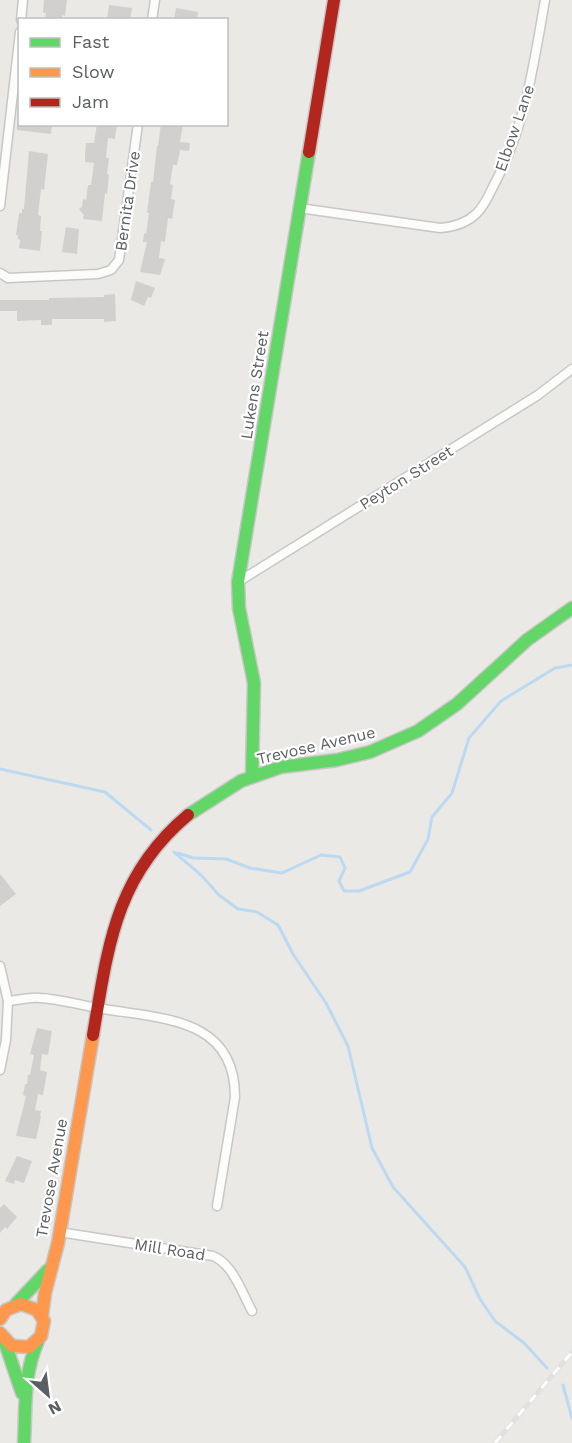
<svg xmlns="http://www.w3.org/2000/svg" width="572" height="1443" viewBox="0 0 572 1443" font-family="'Work Sans',sans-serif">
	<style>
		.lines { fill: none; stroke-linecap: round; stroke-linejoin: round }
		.stream { stroke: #bbdaf2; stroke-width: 3 }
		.building { fill: #d1d0ce }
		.street-casing { stroke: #c7c7c7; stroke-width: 11 }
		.fast-casing { stroke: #c7c7c6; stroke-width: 15 }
		.slow-casing { stroke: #c7c7c6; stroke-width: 15 }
		.jam-casing { stroke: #c7c7c6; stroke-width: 15 }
		.street { stroke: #fcfcfb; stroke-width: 8 }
		.fast { stroke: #63d668; stroke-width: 12 }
		.slow { stroke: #ff974d; stroke-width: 12 }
		.jam { stroke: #b3261e; stroke-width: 12 }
		.rail-casing { stroke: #e2e1e1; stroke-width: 5 }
		.rail { stroke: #fff; stroke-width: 3; stroke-dasharray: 9; stroke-linecap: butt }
		.labels { text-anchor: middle; stroke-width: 4.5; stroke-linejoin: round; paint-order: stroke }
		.street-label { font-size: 16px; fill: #5b5e62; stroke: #fff }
	</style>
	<rect width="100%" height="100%" fill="#eae9e5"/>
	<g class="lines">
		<g class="stream">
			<polyline points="0,769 105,792 151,830"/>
			<polyline points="174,852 201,875 219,895 238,909 257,912 278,925 293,954 326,1003 348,1046 372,1148 393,1187 465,1267 480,1299 495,1321 524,1343 547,1368"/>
			<polyline points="178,853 193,858 226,859 250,868 282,873 321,855 340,857 345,868 339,881 344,891 359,891 410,872 428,839 432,817 452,793 469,738 501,701 555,668 572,665"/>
			<polyline points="563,1385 572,1418"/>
		</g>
	</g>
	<g class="building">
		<polygon points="44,0 67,0 65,16 62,15 62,20 45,20 46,13 43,13"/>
		<polygon points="109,5 132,8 130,20 107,20"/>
		<polygon points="176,8 198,12 197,20 174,20"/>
		<polygon points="17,124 52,124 51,134 17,130"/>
		<polygon points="97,124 117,124 115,139 108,138 106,158 109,158 107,174 109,175 107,194 105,193 102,221 83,219 84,215 79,209 82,207 83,199 86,200 88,185 91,185 94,163 85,162 85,156 86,143 94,143"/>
		<polygon points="161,124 183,124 180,142 190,143 189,151 180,150 177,165 173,165 170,184 173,185 171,199 175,200 172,219 168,218 165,242 161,241 159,258 165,259 160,275 140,272 147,242 143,242 144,233 146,234 149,213 147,213 151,182 153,182 157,146 158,146"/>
		<polygon points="29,151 48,154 44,190 41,189 38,215 41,216 40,231 42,231 40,251 19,248 20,240 18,239 18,235 16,235 19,213 22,213 22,209 24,209"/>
		<polygon points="66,227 79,229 77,254 62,252"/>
		<polygon points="136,281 155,288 151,298 148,297 144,306 131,300"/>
		<polygon points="115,294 116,321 104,322 104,319 52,319 52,325 41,325 41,320 17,321 17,311 0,311 0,300 49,300 49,298 104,297 104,295"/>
		<polygon points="0,874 16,894 0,906"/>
		<polygon points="37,1028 52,1031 48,1055 42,1054 40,1070 47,1072 43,1095 38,1094 35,1110 41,1111 40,1116 41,1117 36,1139 16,1136 26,1096 23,1095 25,1084 27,1084 28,1075 30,1075 34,1055 30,1054"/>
		<polygon points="17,1156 32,1161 24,1183 15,1180 14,1184 5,1181"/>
		<polygon points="4,1204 17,1217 7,1229 5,1227 0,1233 0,1208"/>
	</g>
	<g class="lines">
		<defs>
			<g id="street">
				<polyline points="21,20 23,0"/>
				<polyline points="152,20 155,0"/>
				<polyline points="0,206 20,32"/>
				<path d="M299 208 440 228C454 227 467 223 477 213 486 204 490 192 496 181 526 124 534 62 545 0"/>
				<polyline points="0,273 8,278 98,274 111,270 119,260 138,124"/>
				<polyline points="238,582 538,395 572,369"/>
				<polyline points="0,966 8,1001 6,1040 0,1070"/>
				<path d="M8 1001C19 1000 30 997 40 998 61 999 83 1006 104 1009 163 1019 235 1018 235 1097L217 1206"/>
				<path d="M59 1232 213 1256C233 1264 242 1293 252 1311"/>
			</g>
			<g id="fast">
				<polyline points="252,776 254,683 239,608 238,582 309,152"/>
				<polyline points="188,815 241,781 281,767 337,760 370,752 418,731 457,704 527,640 572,608"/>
				<polyline points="16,1304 48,1270"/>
				<polyline points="4,1340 22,1393"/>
				<path d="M24 1443C26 1407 23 1375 38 1341"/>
			</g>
			<g id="slow">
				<polyline points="42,1316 45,1293 58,1243 93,1035"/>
				<polyline points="0,1319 6,1310 21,1304 37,1310 44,1321 41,1336 29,1347 12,1346 0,1333"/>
			</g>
			<g id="jam">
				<polyline points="309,152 334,0"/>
				<path d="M93 1035C108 947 115 876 188 815"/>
			</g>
		</defs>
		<use href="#street" class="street-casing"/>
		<use href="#fast" class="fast-casing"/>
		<use href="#slow" class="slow-casing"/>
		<use href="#jam" class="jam-casing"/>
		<use href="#street" class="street"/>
		<use href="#fast" class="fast"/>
		<use href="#slow" class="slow"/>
		<use href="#jam" class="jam"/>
		<defs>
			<polyline id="rail" points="495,1443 572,1352"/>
		</defs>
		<use href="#rail" class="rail-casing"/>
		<use href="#rail" class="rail"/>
	</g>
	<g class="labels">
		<g class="street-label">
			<text transform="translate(514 128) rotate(-71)" y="6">Elbow Lane</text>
			<text transform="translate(127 201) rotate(-82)" y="6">Bernita Drive</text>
			<text transform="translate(254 385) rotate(-81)" y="6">Lukens Street</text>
			<text transform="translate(406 477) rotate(-32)" y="6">Peyton Street</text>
			<text transform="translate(316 745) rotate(-13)" y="6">Trevose Avenue</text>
			<text transform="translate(51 1178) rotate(-80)" y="6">Trevose Avenue</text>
			<text transform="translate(170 1249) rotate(9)" y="6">Mill Road</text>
		</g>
	</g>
	<rect x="18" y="18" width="210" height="108" fill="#ffffff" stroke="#bdbfc0" stroke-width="1.5"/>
	<rect x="30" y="38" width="30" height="9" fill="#63d668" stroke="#bdbfc0" stroke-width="1.5"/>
	<text x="72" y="48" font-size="18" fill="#5b5e62">Fast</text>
	<rect x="30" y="68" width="30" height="9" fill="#ff974d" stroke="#bdbfc0" stroke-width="1.5"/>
	<text x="72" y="78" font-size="18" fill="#5b5e62">Slow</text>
	<rect x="30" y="98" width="30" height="9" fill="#b3261e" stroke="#bdbfc0" stroke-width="1.5"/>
	<text x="72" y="108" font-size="18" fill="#5b5e62">Jam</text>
	<g transform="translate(48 1395) rotate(152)" stroke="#ffffff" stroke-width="4.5" paint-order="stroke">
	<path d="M0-4.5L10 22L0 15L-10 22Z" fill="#5b5e62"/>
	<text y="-9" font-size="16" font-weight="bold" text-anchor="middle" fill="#5b5e62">N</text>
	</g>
</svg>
